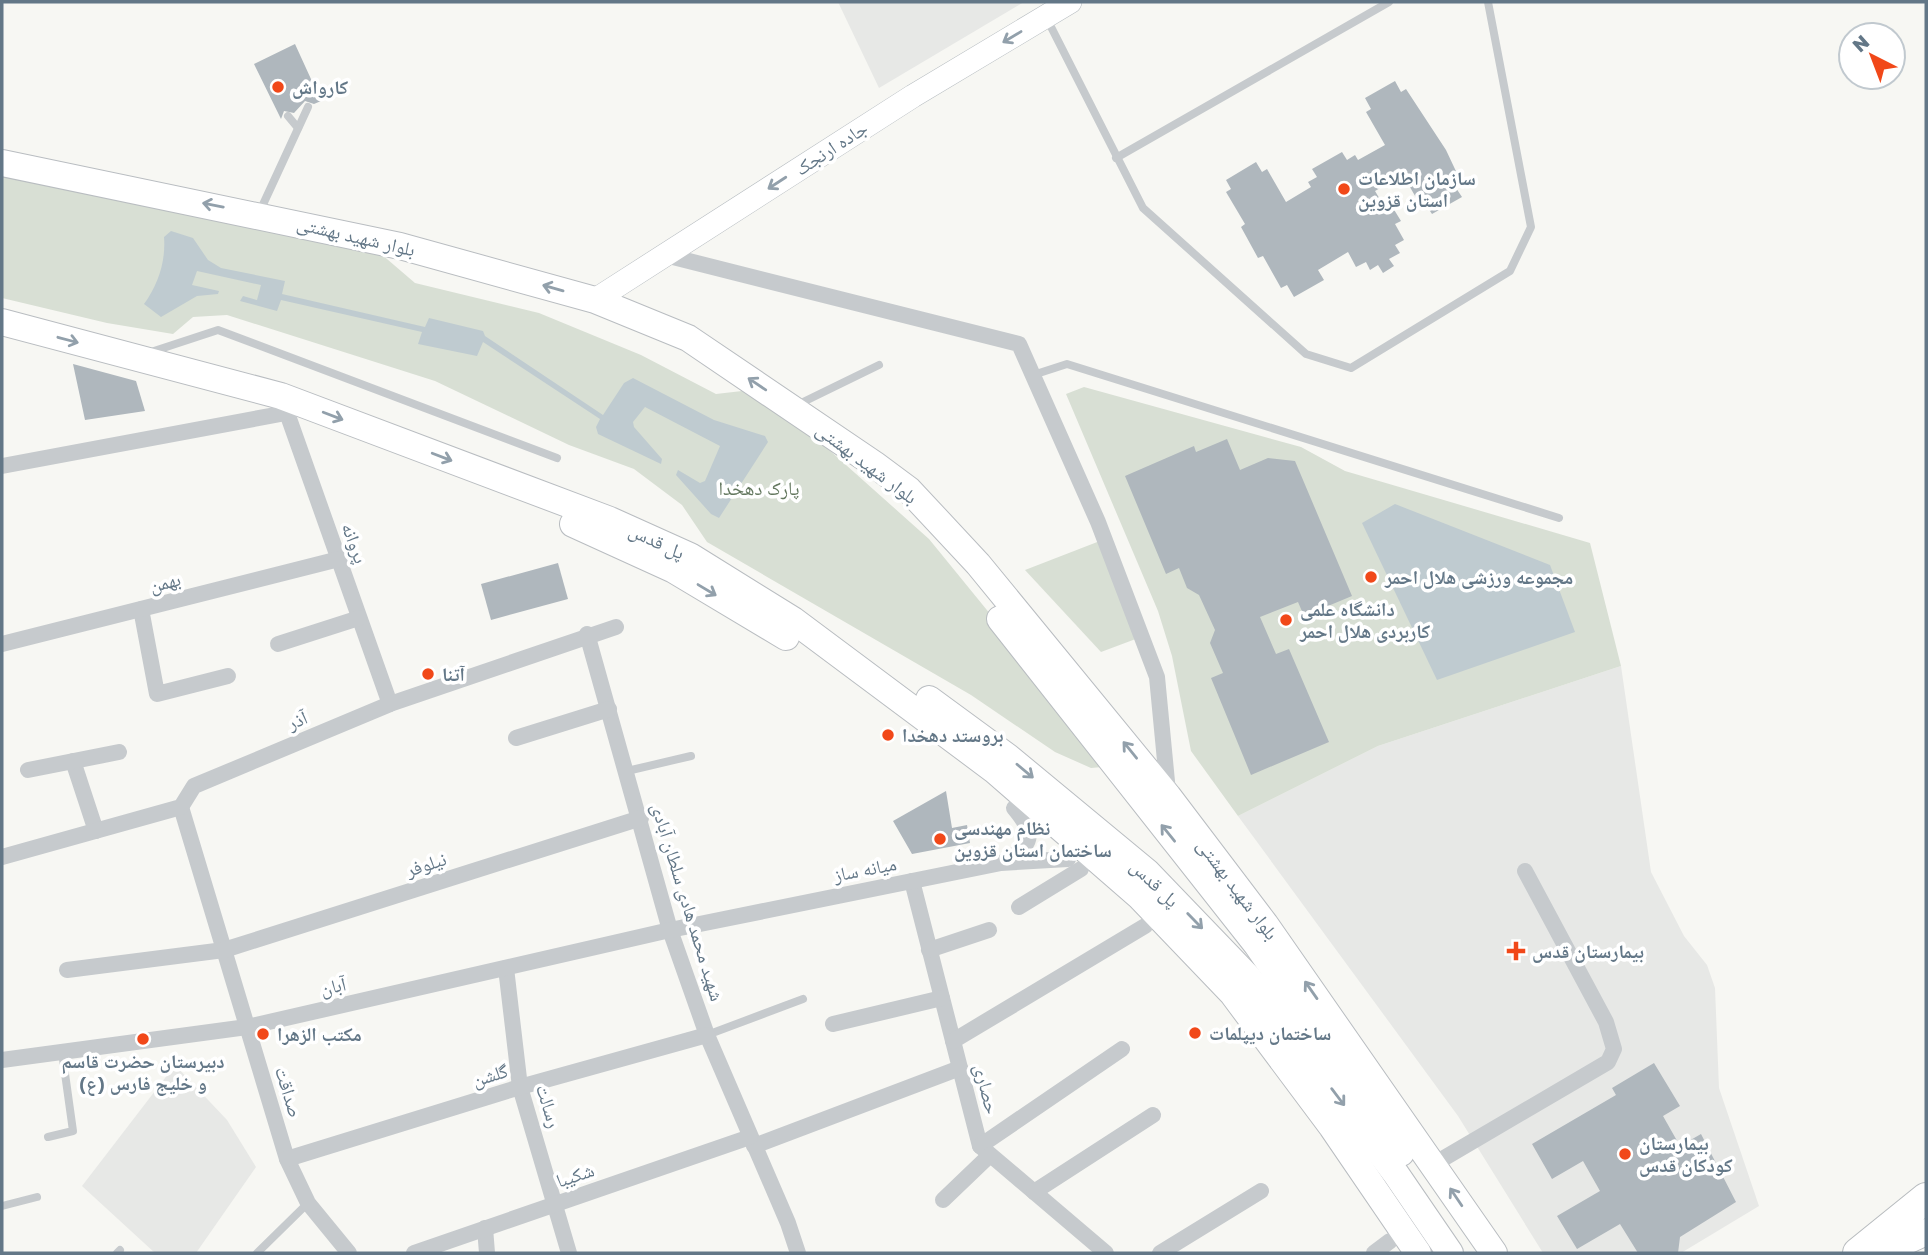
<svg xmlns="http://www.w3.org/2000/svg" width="1928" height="1255" viewBox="0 0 1928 1255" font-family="'Golos Text','Noto Naskh Arabic',sans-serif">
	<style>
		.built { fill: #e7e8e6 }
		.green { fill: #d8dfd4 }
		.water { fill: #bfcbd0 }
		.building { fill: #afb7bd }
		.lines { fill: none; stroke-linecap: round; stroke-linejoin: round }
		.secondary-casing { stroke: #b6bcc0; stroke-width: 24 }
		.primary-casing { stroke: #b9bdc1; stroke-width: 28 }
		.highway-casing { stroke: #b8bcbf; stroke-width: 32 }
		.lane { stroke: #c6cacd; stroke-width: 8 }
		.street { stroke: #c6cacd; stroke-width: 16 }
		.secondary { stroke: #fff; stroke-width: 23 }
		.primary { stroke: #fff; stroke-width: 26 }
		.highway { stroke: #fff; stroke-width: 30 }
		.oneway { stroke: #92a0ab }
		.poi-dot { fill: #f14819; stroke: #fff; stroke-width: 2.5 }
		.labels { text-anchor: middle; stroke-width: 7; stroke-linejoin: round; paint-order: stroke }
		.poi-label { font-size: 19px; font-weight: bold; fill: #637787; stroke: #fff; text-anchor: start }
		.street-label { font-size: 19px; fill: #637787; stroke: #fff }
		.park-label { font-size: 19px; fill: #64785f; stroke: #fff }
	</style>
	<rect width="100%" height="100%" fill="#f7f7f3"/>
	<g class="built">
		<polygon points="838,2 1024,2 879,88"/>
		<polygon points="1621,666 1651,872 1684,936 1707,965 1715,988 1719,1088 1759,1206 1681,1253 1543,1253 1458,1116 1238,816 1378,746"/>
		<polygon points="175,1065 227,1120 256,1167 196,1253 155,1253 82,1186"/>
	</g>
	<g class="green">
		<polygon points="2,173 380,253 415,283 539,313 641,355 716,394 742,391 809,432 929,539 1004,631 1102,767 1091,768 1055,752 971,695 707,542 682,505 634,469 569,445 435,381 227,315 193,317 173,334 107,323 2,298"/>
		<polygon points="1084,387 1301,447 1345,471 1590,543 1621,666 1378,746 1238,816 1191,751 1172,656 1158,611 1066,394"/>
		<polygon points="1105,539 1141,637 1101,652 1025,570"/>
	</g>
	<g class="water">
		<path d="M171 231 193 238 208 260 221 268 285 281 282 294 425 327 429 318 483 331 485 336 603 415 624 383 633 378 714 420 765 436 768 442 719 518 711 514 676 475 678 470 700 483 705 481 720 446 645 407 633 422 634 427 662 459 661 464 598 434 596 427 600 419 483 342 477 356 418 344 422 332 281 300 277 311 240 301 243 296 257 300 261 285 197 271 192 285 219 291 218 294 197 296 161 317 144 304C158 285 166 261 164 237Z"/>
		<polygon points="1395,504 1550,565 1575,632 1437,680 1362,523"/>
	</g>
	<g class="building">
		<polygon points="295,44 321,101 314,104 305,101 294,113 284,111 281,119 254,64"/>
		<polygon points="1395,81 1401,92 1406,89 1446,150 1462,184 1456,188 1462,197 1432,214 1426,205 1422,208 1403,175 1375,191 1387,211 1393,208 1401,221 1395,224 1404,240 1395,245 1400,253 1389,259 1394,266 1383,273 1378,265 1370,270 1366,262 1356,267 1348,252 1318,270 1324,280 1294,297 1287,285 1281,288 1263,256 1258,258 1241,227 1245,224 1226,192 1231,189 1226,180 1256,162 1262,172 1267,169 1286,202 1311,187 1308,182 1317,177 1312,169 1342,152 1347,160 1355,155 1358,160 1385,145 1366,112 1371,109 1365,98"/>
		<polygon points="73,364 136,381 145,411 85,420"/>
		<polygon points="1227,439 1240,470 1268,458 1295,461 1352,596 1304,616 1298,602 1260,617 1276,654 1289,649 1329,742 1251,775 1211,678 1223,673 1210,643 1215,630 1199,595 1187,588 1179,568 1166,574 1125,476 1194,446 1196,452"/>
		<polygon points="558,563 568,599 491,620 481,584"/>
		<polygon points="946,791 952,828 967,825 970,843 912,854 893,821"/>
		<polygon points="1654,1063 1680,1106 1663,1116 1680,1146 1701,1134 1736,1202 1680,1237 1678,1253 1638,1253 1620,1224 1577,1249 1557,1216 1600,1191 1583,1161 1552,1179 1532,1144 1616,1095 1612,1088"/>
	</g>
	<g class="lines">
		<defs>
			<polyline id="secondary" points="595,300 913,96 1070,2"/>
			<g id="primary">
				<polyline points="2,163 400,246 595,300 688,338 874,464 909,490 978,564 1168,796 1265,924 1494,1253"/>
				<polyline points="2,322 281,396 610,520 690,556 793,620 994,770 1140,897 1232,993 1332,1127 1418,1253"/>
				<polyline points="573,524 674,570 786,637"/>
				<polyline points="1000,619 1257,945 1401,1153"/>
				<polyline points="929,699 1008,757 1147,872 1248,977 1396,1174 1450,1253"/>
				<polyline points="1881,1253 1926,1232"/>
			</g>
			<polyline id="highway" points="1858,1253 1926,1198"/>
		</defs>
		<use href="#secondary" class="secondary-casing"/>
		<use href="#primary" class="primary-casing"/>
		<use href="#highway" class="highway-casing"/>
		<g class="lane">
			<polyline points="1047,19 1143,208 1306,354 1351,368 1510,271 1531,227 1488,2"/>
			<polyline points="288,116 298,128"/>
			<polyline points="1116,158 1389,2"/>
			<polyline points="260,211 308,107"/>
			<polyline points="151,352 218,330 557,458"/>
			<polyline points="1033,375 1067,364 1559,518"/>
			<polyline points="797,405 879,365"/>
			<polyline points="627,771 691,756"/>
			<polyline points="707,1035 803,999"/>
			<polyline points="48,1137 73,1131 62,1052"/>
			<polyline points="2,1206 37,1197"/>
			<polyline points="117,1253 120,1250"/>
			<polyline points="257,1253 308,1203"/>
		</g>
		<g class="street">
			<polyline points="665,255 1019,344 1098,522 1157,677 1168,792"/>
			<polyline points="281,396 390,704"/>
			<polyline points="2,466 286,413"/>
			<polyline points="141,609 157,694 228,676"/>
			<polyline points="587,634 670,930 707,1035 788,1223 798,1253"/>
			<polyline points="2,644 339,559"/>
			<polyline points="278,644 359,618"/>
			<polyline points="516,738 609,709"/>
			<polyline points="73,761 96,831"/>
			<polyline points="28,770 119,752"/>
			<polyline points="181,807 287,1159 308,1203 349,1253"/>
			<polyline points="2,857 181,807 194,786 390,704 616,627"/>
			<path d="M1003 862C1034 845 1036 834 1014 808"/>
			<polyline points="912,881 980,1146 1106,1253"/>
			<polyline points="1019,907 1081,869"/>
			<polyline points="929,950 989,930"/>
			<polyline points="506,968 520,1087 569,1253"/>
			<polyline points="67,970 224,950 641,818"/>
			<polyline points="833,1024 942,998"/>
			<polyline points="953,1041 1145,926"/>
			<polyline points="2,1060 247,1027 670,930 1001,863 1068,859"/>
			<polyline points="754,1146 960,1068"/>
			<polyline points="980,1146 1122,1049"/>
			<polyline points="287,1159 520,1087 707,1035"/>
			<polyline points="1434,1164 1608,1062 1614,1049 1606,1022 1525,871"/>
			<polyline points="1034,1192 1153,1115"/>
			<polyline points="943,1200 990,1155"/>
			<polyline points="485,1228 487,1253"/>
			<polyline points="414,1253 750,1137"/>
			<polyline points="1160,1253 1261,1191"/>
			<polyline points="1374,1253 1390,1241"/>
		</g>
		<use href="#secondary" class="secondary"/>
		<use href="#primary" class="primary"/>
		<use href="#highway" class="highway"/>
	</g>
	<defs><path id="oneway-shaft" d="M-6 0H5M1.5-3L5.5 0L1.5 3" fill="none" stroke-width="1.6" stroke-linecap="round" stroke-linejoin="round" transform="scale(1.75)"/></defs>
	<g class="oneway">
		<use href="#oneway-shaft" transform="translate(1012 37) rotate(149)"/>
		<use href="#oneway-shaft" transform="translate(777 183) rotate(147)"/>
		<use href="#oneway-shaft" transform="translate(213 205) rotate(-169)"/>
		<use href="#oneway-shaft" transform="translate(553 288) rotate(-164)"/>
		<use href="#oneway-shaft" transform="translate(68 340) rotate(15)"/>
		<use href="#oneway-shaft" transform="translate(757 384) rotate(-146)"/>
		<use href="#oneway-shaft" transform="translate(333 416) rotate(21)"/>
		<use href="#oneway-shaft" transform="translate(442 457) rotate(21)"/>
		<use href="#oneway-shaft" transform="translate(707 590) rotate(31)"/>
		<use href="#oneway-shaft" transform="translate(1130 750) rotate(-129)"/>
		<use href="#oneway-shaft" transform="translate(1025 771) rotate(40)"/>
		<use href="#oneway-shaft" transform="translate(1168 833) rotate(-129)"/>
		<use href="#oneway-shaft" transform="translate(1195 921) rotate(46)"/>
		<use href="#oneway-shaft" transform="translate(1311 990) rotate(-125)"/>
		<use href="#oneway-shaft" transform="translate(1338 1097) rotate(53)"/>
		<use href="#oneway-shaft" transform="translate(1456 1197) rotate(-124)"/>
	</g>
	<g class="poi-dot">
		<circle cx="278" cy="87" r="7"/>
		<circle cx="1344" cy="189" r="7"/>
		<circle cx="1371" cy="577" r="7"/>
		<circle cx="1286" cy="620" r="7"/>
		<circle cx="428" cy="674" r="7"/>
		<circle cx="888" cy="735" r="7"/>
		<circle cx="940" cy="839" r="7"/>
		<path d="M1512.5 940.5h7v7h7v7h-7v7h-7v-7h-7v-7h7z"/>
		<circle cx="1195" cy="1033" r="7"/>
		<circle cx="263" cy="1034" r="7"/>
		<circle cx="143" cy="1039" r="7"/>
		<circle cx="1625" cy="1154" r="7"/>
	</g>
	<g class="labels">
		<g class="poi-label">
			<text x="292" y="94">کارواش</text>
			<text x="1358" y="185">سازمان اطلاعات<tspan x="1358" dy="22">استان قزوین</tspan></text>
			<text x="1385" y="584">مجموعه ورزشی هلال احمر</text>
			<text x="1300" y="616">دانشگاه علمی<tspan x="1300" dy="22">کاربردی هلال احمر</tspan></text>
			<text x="442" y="681">آتنا</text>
			<text x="902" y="742">بروستد دهخدا</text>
			<text x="954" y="835">نظام مهندسی<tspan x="954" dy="22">ساختمان استان قزوین</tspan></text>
			<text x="1532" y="958">بیمارستان قدس</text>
			<text x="1209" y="1040">ساختمان دیپلمات</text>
			<text x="277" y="1041">مکتب الزهرا</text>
			<text x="143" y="1068" text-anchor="middle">دبیرستان حضرت قاسم<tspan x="143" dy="22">(ع) و خلیج فارس</tspan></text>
			<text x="1639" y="1150">بیمارستان<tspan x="1639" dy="22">کودکان قدس</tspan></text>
		</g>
		<g class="street-label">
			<text transform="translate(831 148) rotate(-33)" y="7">جاده ارنجک</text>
			<text transform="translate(356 236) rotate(13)" y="7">بلوار شهید بهشتی</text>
			<text transform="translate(867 463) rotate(37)" y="7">بلوار شهید بهشتی</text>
			<text transform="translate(657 541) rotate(25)" y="7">پل قدس</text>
			<text transform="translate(355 543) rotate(70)" y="7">پروانه</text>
			<text transform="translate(165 582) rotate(-14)" y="7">بهمن</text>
			<text transform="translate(297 720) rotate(-23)" y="7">آذر</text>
			<text transform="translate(426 864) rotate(-18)" y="7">نیلوفر</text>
			<text transform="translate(865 869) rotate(-11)" y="7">میانه ساز</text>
			<text transform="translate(1155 883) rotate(44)" y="7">پل قدس</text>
			<text transform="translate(1238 889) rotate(53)" y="7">بلوار شهید بهشتی</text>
			<text transform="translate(688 902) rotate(73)" y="7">شهید محمد هادی سلطان آبادی</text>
			<text transform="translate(333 986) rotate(-13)" y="7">آبان</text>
			<text transform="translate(490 1075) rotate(-17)" y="7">گلشن</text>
			<text transform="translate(987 1089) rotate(76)" y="7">حصاری</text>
			<text transform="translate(289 1092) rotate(73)" y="7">صداقت</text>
			<text transform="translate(549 1106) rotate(73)" y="7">رسالت</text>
			<text transform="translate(575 1175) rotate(-19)" y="7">شکیبا</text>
		</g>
		<g class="park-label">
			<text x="759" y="495">پارک دهخدا</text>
		</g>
	</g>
	<rect width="1928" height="1255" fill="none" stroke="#637787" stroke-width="7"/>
	<g transform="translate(1872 56) rotate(318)"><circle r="33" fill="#ffffff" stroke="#c1c9cf" stroke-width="2"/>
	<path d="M0-5L12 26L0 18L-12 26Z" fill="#f14819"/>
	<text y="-10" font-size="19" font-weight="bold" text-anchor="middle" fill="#637787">N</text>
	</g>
</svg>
